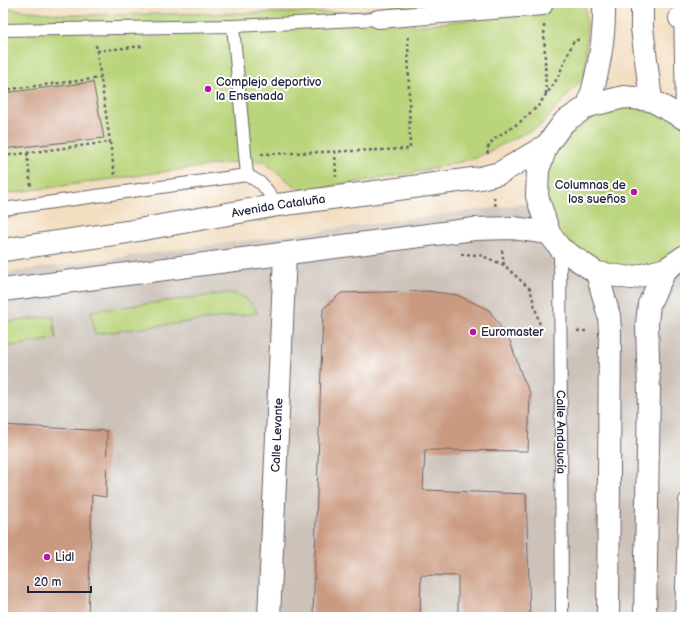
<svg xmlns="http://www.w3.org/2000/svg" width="688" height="620" viewBox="0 0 688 620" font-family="'Balsamiq Sans',sans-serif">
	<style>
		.industrial { fill: #ccc2b9 }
		.green { fill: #b9d47a; stroke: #6e7b5a }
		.building { fill: #ca9a80 }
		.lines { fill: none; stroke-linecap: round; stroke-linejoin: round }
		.service-casing { stroke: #6b6369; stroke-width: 14 }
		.pedestrian-casing { stroke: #6b6369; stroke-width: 20 }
		.minor-casing { stroke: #6b6369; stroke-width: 24 }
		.secondary-casing { stroke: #6b6369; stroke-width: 24 }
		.path { stroke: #6b6369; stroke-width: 2.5; stroke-dasharray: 3 3; stroke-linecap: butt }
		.service { stroke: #fff; stroke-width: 12 }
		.pedestrian { stroke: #fff; stroke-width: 18 }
		.minor { stroke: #fff; stroke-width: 22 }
		.secondary { stroke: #fff; stroke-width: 22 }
		.poi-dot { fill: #b5179e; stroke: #fff; stroke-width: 1.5 }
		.labels { text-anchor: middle; stroke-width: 4; stroke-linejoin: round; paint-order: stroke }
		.poi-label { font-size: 12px; fill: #22223b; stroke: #fff; text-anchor: start }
		.street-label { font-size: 12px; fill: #22223b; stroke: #fff }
	</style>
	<rect width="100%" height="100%" fill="#fff"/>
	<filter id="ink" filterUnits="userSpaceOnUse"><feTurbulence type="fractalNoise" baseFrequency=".025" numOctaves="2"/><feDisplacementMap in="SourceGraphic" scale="8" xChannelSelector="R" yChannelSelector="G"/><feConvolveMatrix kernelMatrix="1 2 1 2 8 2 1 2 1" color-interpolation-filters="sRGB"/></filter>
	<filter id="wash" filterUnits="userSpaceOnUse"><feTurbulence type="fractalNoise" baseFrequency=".012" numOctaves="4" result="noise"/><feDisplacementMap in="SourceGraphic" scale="16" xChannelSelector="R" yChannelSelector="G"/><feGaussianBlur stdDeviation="0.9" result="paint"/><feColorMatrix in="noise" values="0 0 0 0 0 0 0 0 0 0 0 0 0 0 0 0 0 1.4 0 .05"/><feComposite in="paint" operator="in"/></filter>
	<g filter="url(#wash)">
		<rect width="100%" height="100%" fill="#f2ddbe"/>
		<polygon class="industrial" points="685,182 685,617 3,617 3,273"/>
		<g class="green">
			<polygon points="412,3 413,26 502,16 502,3 585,3 587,24 585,76 541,125 476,158 413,173 301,191 263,161 236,162 3,194 3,8 67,15 354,12"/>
			<polygon points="624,97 685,119 685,256 631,278 560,248 538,170 564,122"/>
			<path d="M227 293C243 294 249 300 258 313L95 334 91 311Z"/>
			<polygon points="53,316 56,339 3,347 3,323"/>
		</g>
		<g id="blocks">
			<g class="building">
				<polygon points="93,82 104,138 3,149 3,93"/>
				<polygon points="427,291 457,295 489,310 510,341 522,376 530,393 528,451 425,450 423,490 526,494 530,617 458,617 458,576 421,575 420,617 313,617 323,309 341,293"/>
				<polygon points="3,425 107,431 106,497 92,495 88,617 3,617"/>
			</g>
		</g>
	</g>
	<g filter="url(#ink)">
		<use href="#blocks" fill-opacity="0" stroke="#6b6369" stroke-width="1"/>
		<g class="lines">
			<defs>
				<g id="service">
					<polyline points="680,3 682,115"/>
					<polyline points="3,30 233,26"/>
					<polyline points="247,175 233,26 378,19"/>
					<polyline points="3,209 247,175 262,184 278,205"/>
					<path id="s1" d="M560 248 562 617"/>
					<polyline points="681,617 685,500"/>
				</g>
				<polyline id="pedestrian" points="378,19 543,6"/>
				<g id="minor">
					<polyline points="680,18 685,17"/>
					<path id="s2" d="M3 250 127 232 278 205 480 178 500 173 547 145"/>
					<polyline points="3,290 474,229 513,228 549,233"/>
					<path id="s3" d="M269 617 285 254"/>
				</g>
				<g id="secondary">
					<polyline points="642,3 642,28 651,100"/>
					<path d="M588 106C599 71 605 39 604 3"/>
					<polyline points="685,119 651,100 624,97 588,106 564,122 547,145 538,170 537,196 549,233 560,248 597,273 631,278 666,269 685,256"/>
					<polyline points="597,273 609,316 610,331 608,617"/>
					<polyline points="645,617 649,392 647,324 649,304 666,269"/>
				</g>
			</defs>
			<use href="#service" class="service-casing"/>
			<use href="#pedestrian" class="pedestrian-casing"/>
			<use href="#minor" class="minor-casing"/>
			<use href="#secondary" class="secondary-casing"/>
			<g class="path">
				<polyline points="544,25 546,94"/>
				<polyline points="96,45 110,142"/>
				<polyline points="97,51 142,46"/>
				<polyline points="3,90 101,78"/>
				<polyline points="335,151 336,177"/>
				<polyline points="27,153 31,188"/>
				<polyline points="261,154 410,149 408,37"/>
				<polyline points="488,154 487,149 493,140 520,122 538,106 557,79 574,40 581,40"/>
				<polyline points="3,156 110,142 115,177"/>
				<polyline points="494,197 496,208"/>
				<polyline points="502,250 504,265 530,289 541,329 544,330"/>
				<polyline points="461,254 480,255 504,265"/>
				<polyline points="577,331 588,331"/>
			</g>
			<use href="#service" class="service"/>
			<use href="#pedestrian" class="pedestrian"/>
			<use href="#minor" class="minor"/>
			<use href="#secondary" class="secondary"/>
		</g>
	</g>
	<g class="poi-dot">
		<circle cx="208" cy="89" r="4"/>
		<circle cx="634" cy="192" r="4"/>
		<circle cx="473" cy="332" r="4"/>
		<circle cx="47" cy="557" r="4"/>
	</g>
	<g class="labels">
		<g class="poi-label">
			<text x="216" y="86">Complejo deportivo<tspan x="216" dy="14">la Ensenada</tspan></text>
			<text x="626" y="189" text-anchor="end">Columnas de<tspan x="626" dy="14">los sueños</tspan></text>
			<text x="481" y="336">Euromaster</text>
			<text x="55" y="561">Lidl</text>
		</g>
		<g class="street-label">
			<text dy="4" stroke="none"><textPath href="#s2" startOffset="279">Avenida Cataluña</textPath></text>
			<text dy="4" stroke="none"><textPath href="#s1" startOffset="184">Calle Andalucía</textPath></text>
			<text dy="4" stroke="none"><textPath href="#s3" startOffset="182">Calle Levante</textPath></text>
		</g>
	</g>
	<rect width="688" height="620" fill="none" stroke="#fff" stroke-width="16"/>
	<path d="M28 586v6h63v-6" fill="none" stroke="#22223b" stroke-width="2"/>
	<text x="34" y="586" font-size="12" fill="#22223b" stroke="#ffffff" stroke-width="3" paint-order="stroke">20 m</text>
</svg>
